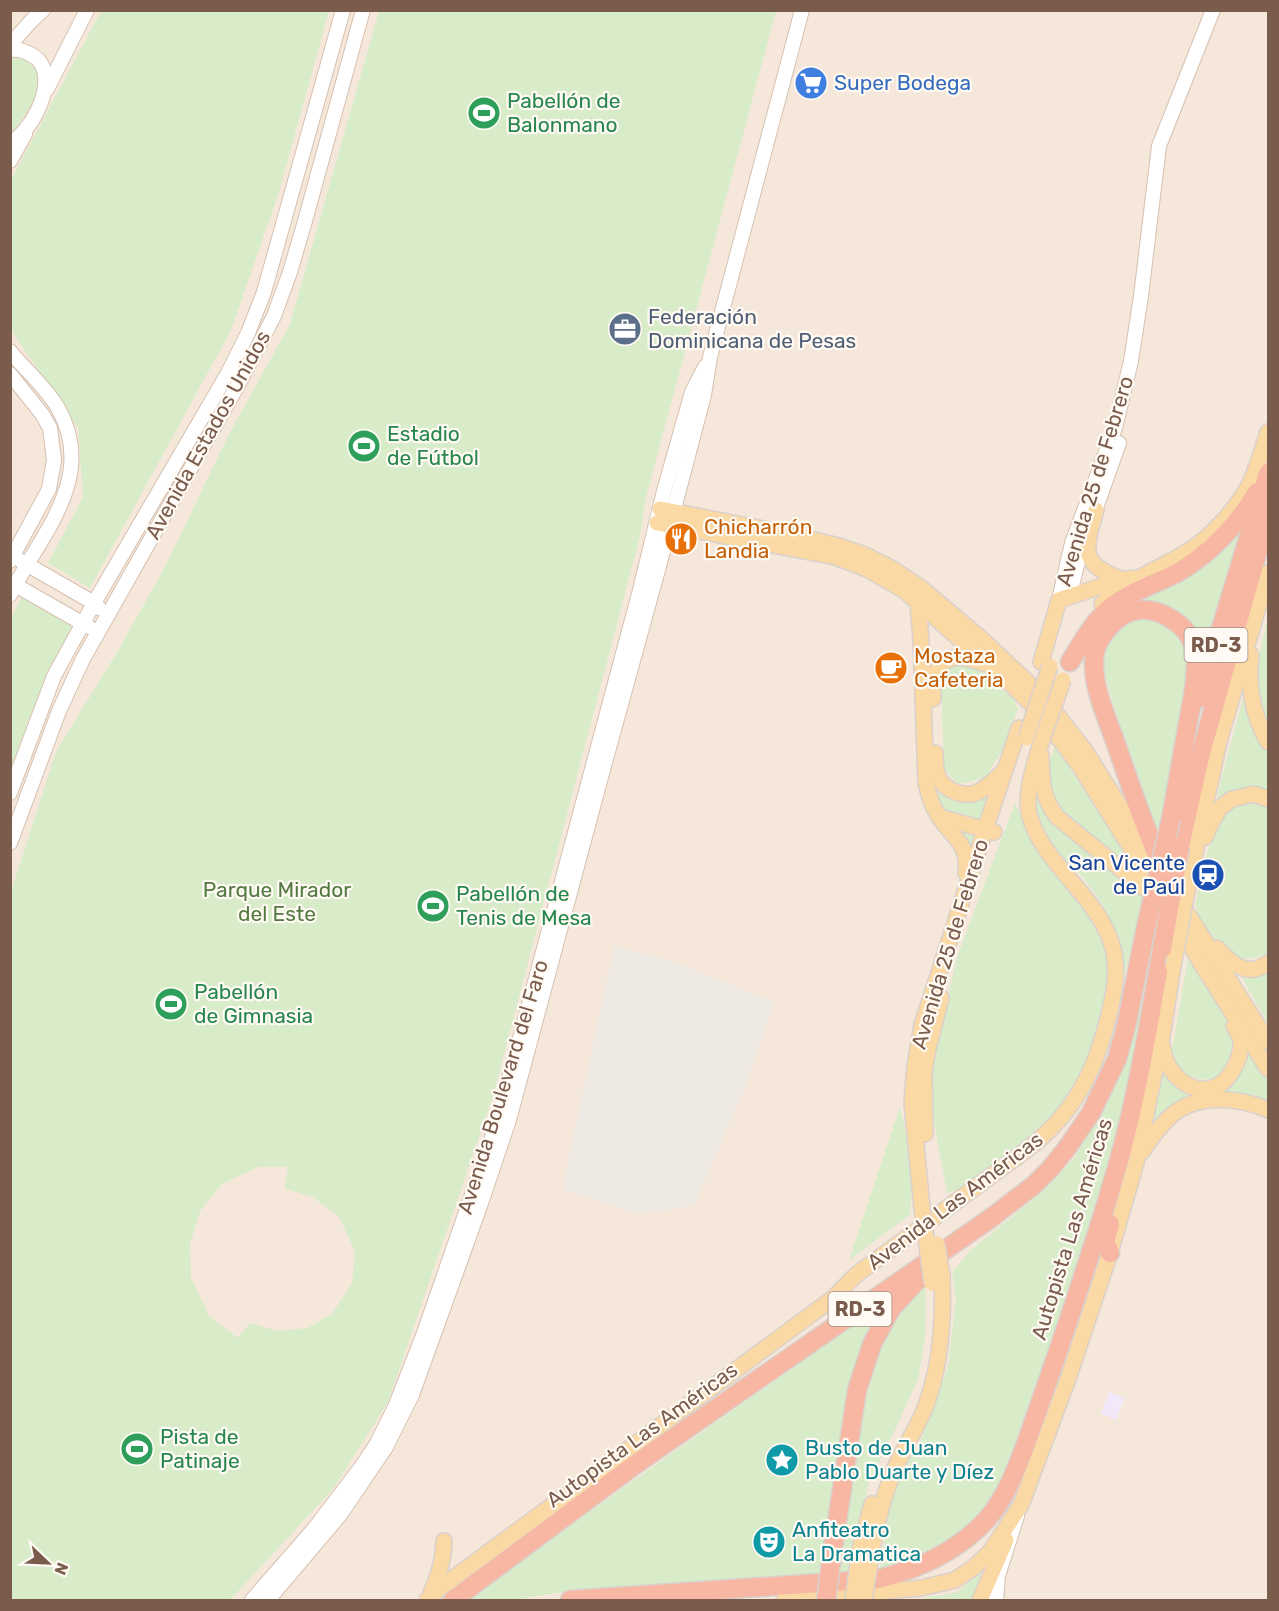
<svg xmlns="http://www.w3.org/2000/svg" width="1279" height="1611" viewBox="0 0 1279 1611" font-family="Rubik,sans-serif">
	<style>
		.residential { fill: #f5e8da }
		.industrial { fill: #efe9e4 }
		.education { fill: #f3e8fa }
		.green { fill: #d8ecc9; fill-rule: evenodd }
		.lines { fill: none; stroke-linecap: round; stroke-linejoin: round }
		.secondary-casing { stroke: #d6c0b0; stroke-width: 16 }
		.primary-casing { stroke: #dad1cd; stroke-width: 18 }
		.highway-casing { stroke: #dad1cd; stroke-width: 21 }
		.secondary { stroke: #fff; stroke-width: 14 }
		.primary { stroke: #fbd9a5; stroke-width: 15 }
		.highway { stroke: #f7b7a3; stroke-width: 18 }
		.primary-bridge-casing { stroke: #dad1cd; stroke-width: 18; stroke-linecap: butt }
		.highway-bridge-casing { stroke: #dad1cd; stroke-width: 21; stroke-linecap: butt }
		.primary-bridge { stroke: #fbd9a5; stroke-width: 15 }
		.highway-bridge { stroke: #f7b7a3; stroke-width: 18 }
		.labels { text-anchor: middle; stroke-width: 4.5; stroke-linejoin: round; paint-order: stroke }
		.shield { fill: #fffaf3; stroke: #a28b7f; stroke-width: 1.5 }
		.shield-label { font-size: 20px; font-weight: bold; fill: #7a5c4d }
		.shop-label { font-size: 21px; fill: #366cbe; stroke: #fffaf3; text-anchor: start }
		.leisure-label { font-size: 21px; fill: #27864d; stroke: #fffaf3; text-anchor: start }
		.service-label { font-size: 21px; fill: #4e5e75; stroke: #fffaf3; text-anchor: start }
		.street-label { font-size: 21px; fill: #7a5c4d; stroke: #fffaf3 }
		.food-label { font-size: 21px; fill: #c56008; stroke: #fffaf3; text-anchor: start }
		.transit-label { font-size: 21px; fill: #164399; stroke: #fffaf3; text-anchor: end }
		.park-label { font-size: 21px; fill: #537a41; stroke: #fffaf3 }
		.culture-label { font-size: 21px; fill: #0d838f; stroke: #fffaf3; text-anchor: start }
	</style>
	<rect width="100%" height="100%" fill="#fdf6ec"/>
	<rect class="residential" x="11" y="11" width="1257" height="1589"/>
	<polygon class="industrial" points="614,946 669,960 775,1002 746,1084 694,1206 638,1214 562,1189"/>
	<polygon class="education" points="1109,1392 1125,1398 1116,1420 1101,1413"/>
	<g class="green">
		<polygon points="101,11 329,11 279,192 231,330 90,588 48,563 83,497 78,428 11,330 10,182"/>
		<path d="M379 11H776L646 497 640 536 493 1096 388 1402 333 1489 230 1600H11V891L56 752 122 644 168 561 228 436 290 324ZM257 1167H288L285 1189 313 1197 339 1217 355 1251 352 1283 332 1314 307 1328 277 1331 250 1323 238 1338 209 1316 191 1278 190 1244 200 1211 222 1184Z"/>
		<path d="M12 56C29 56 31 62 41 74L35 100 14 131 11 132V57Z"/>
		<polygon points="1247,522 1202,681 1200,645 1135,603"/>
		<polygon points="22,597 72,627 28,722 11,770 11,618"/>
		<path d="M1268 618V723C1249 683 1259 657 1268 618Z"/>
		<path d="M1138 619C1166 619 1170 625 1189 645L1190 680 1167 803 1155 843 1100 659C1111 636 1113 628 1138 619Z"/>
		<polygon points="964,661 980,670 1014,699 1018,709 1003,749 985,778 958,784 944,769 941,682 951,664"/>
		<path d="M1248 679 1255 729 1268 750V791C1251 783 1231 791 1217 803L1219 787Z"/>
		<polygon points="1055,746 1145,882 1068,819 1054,799 1050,779 1048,765"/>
		<polygon points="1037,780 1042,802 1144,897 1118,999 1124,966 1117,933 1104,907 1083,877 1055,850 1038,816 1033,799"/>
		<polygon points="935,785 992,789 971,847 949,822 941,806"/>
		<path d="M1256 798 1268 803V953C1259 957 1248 961 1237 957 1223 952 1196 920 1196 905 1196 892 1213 827 1220 816 1227 804 1243 801 1256 798Z"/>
		<polygon points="1015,803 1037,848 1080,899 1104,940 1111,979 1090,1060 1068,1100 1023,1142 967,1187 947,1193 929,1095 938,1038 957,957"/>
		<path d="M1189 952 1238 1038C1235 1047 1233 1056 1229 1065 1217 1088 1193 1079 1175 1069L1171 1057Z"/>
		<polygon points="1231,965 1268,969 1268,1024 1241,976"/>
		<polygon points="1152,970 1124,1107 1079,1267 1043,1379 996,1501 967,1529 912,1565 880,1568 892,1487 921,1440 948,1366 956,1299 952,1272 970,1251 1047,1188 1074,1158 1106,1105 1121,1073"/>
		<polygon points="1243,1040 1268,1076 1268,1104 1256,1095 1219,1093 1155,1126 1151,1123 1162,1070 1175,1082 1223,1086"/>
		<path d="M900 1107C908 1142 914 1178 910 1215L849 1260Z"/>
		<polygon points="924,1285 926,1294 925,1338 918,1379 896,1428 869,1482 851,1555 847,1578 836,1579 864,1407 879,1350 894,1316"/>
		<polygon points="886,1302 862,1342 849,1383 833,1500 818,1578 583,1589 513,1600 465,1600"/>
		<polygon points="995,1556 978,1588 970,1600 925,1600 923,1598 958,1592"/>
	</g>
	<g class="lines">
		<defs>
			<g id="secondary">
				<polyline points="10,45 31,21 43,10"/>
				<path d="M10 50C18 49 21 50 28 53 60 66 41 112 25 130 20 135 17 140 10 142"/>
				<polyline points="47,89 87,10"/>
				<polyline points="10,161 25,134"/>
				<path d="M10 351C26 371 45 386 58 408 98 478 40 535 10 595"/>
				<polyline points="10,374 42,414 50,428 54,460 49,489 10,561"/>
				<polyline points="21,561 94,603 99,608"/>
				<polyline points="10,582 89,627"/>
				<polyline points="1069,597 1080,553 1119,443"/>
				<polyline points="1059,600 1072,543 1115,428 1131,361 1141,296 1159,146 1213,10"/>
				<polyline points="10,793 54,676 94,603 228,373 248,333 264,292 343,10"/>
				<polyline points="10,843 59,711 83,659 239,383 274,316 290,272 305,221 363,10"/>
				<polyline points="252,1600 314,1529 362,1466 376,1445 395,1407 424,1333 498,1120 640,590 664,491 692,392 705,367"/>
				<polyline points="268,1600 340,1515 386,1447 412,1395 479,1209 509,1120 604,766 658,570 704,395 710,357 802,10"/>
				<polyline points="996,1600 998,1576 1017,1516"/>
			</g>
			<g id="primary">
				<polyline points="660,509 784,533 839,546 865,555 891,568 921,588 985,642 1043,697 1084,749 1150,854"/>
				<path d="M1096 510C1085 548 1078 565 1124 580"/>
				<polyline points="657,523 836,557 867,569 905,591 1012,685 1040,713 1079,765 1159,893"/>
				<path d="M918 603 921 639 926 783C929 795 931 804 938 815 951 837 970 843 966 873"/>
				<path d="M1102 604C1127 580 1160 569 1188 551 1211 538 1241 504 1252 479 1258 464 1263 447 1268 432"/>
				<path d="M1251 655C1247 684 1253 717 1268 742"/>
				<polyline points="1041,662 1059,600 1114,582 1133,578"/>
				<path d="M933 699C933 691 931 681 935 674 945 652 964 656 982 663"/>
				<path d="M935 753C935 761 935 769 938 776 944 791 964 798 978 792 988 787 996 778 1004 771"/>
				<path d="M1041 755C1042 781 1041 795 1057 817L1160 901"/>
				<polyline points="939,817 994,832"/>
				<polyline points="1205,837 1213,820 1220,808 1232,799 1254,794 1268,799"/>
				<polyline points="1190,876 1219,742 1268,573"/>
				<polyline points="1179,900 1268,1042"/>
				<polyline points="1177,921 1202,965 1268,1069"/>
				<path d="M1217 948C1227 958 1239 972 1255 969 1259 969 1264 965 1268 963"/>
				<path d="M1163 1047C1164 1071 1190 1097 1215 1087 1230 1081 1241 1059 1241 1043 1241 1037 1237 1031 1234 1026"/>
				<polyline points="925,1134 924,1072 928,1049 941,998"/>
				<path d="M1142 1152C1150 1139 1160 1126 1171 1116 1196 1093 1240 1097 1268 1110"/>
				<polyline points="922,1208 912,1102 915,1066 922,1025 985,830 1019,728"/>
				<polyline points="860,1549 872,1504"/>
				<path d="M872 1550C877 1521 884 1493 896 1466 905 1446 917 1428 925 1408 941 1366 944 1321 942 1276"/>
				<path d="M431 1593C439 1575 443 1562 444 1541"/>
				<path d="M427 1600 440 1588 832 1299 857 1274 1025 1151C1041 1139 1055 1126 1067 1110 1090 1080 1100 1050 1109 1015 1113 997 1117 980 1115 961 1114 949 1110 937 1104 926 1085 888 1038 855 1029 813 1025 792 1034 766 1040 746"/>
				<polyline points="784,1600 921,1588 955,1580 973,1568 990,1552 1021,1505 1068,1379 1110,1253 1136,1163 1162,1037 1173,966"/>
				<polyline points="980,1600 1006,1540"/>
			</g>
			<g id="highway">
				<path d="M1070 662C1082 642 1093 622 1111 607 1128 593 1157 583 1177 573 1210 554 1238 524 1257 492"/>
				<polyline points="1201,698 1208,671 1268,473"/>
				<polyline points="1180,846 1201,753 1259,547 1268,517"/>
				<path d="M1164 871C1145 830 1131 787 1116 744 1107 718 1093 689 1094 661 1094 639 1117 612 1139 610 1160 608 1186 624 1193 644 1201 668 1190 709 1186 734 1181 762 1176 791 1171 819"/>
				<polyline points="1110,1224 1105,1242 1110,1253"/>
				<polyline points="833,1548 857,1390 872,1344 891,1309 924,1273"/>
				<polyline points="453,1600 636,1464 991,1218 1034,1185 1050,1169 1067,1148 1091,1113 1117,1059 1126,1027 1146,927"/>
				<path d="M570 1600 879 1579C920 1568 959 1551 988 1518 1007 1496 1018 1465 1028 1438 1036 1415 1044 1392 1052 1369 1076 1298 1101 1226 1121 1153 1139 1086 1150 1017 1162 949"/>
			</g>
		</defs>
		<use href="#secondary" class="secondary-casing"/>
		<use href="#primary" class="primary-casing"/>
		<use href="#highway" class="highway-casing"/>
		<use href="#secondary" class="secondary"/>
		<use href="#primary" class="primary"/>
		<use href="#highway" class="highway"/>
		<defs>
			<g id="primary-bridge">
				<polyline points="1026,738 1050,666"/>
				<polyline points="1040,746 1063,680"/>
				<polyline points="1173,966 1190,876"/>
				<polyline points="922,1208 932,1283"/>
				<polyline points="937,1244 942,1276"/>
				<polyline points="853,1600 860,1549"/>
				<polyline points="864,1600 872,1550"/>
			</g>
			<g id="highway-bridge">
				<polyline points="1146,927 1171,819"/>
				<polyline points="1162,949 1180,846"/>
				<polyline points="826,1600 833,1548"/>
			</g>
		</defs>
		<use href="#primary-bridge" class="primary-bridge-casing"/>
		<use href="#highway-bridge" class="highway-bridge-casing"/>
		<use href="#primary-bridge" class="primary-bridge"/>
		<use href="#highway-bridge" class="highway-bridge"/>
	</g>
	<defs>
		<symbol id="supermarket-disc" viewBox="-11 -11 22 22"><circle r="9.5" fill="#3f7fe0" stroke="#fffaf3"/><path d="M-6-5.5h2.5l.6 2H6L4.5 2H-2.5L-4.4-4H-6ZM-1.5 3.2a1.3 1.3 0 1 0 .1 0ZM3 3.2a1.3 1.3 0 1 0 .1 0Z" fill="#fff"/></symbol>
		<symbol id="stadium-disc" viewBox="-11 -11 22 22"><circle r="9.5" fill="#2e9e5b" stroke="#fffaf3"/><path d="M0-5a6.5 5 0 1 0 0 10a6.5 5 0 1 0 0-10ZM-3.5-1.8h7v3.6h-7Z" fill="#fff"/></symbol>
		<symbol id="office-disc" viewBox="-11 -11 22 22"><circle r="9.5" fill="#5c6f8a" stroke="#fffaf3"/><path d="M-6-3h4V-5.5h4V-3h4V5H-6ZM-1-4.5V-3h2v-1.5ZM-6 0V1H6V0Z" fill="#fff"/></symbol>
		<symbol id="restaurant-disc" viewBox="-11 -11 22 22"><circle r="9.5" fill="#e8710a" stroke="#fffaf3"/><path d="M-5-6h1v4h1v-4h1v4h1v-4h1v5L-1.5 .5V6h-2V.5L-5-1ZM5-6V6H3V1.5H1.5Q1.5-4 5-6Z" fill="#fff"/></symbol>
		<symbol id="cafe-disc" viewBox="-11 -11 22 22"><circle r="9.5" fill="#e8710a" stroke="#fffaf3"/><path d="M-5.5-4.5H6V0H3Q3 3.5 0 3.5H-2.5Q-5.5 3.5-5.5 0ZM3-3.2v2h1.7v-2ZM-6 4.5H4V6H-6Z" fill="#fff"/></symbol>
		<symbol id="station-disc" viewBox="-11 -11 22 22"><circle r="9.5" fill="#1a4fb4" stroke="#fffaf3"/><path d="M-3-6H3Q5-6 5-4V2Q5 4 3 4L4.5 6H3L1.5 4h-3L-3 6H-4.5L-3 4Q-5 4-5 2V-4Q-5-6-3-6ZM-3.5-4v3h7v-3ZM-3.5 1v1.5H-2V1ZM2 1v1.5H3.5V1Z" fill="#fff"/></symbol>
		<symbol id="sight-disc" viewBox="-11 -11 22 22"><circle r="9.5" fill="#0f9aa8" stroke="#fffaf3"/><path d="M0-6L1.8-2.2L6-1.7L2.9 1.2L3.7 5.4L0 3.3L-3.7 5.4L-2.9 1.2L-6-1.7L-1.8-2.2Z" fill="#fff"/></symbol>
		<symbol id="theatre-disc" viewBox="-11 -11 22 22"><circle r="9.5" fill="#0f9aa8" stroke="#fffaf3"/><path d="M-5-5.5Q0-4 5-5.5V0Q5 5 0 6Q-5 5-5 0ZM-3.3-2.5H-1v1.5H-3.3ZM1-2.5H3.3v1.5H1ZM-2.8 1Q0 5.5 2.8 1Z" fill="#fff"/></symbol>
	</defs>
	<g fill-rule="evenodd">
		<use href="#supermarket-disc" x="792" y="64" width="38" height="38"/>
		<use href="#stadium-disc" x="465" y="94" width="38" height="38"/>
		<use href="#office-disc" x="606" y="310" width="38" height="38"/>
		<use href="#stadium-disc" x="345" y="427" width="38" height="38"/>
		<use href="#restaurant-disc" x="662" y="520" width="38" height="38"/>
		<use href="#cafe-disc" x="872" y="649" width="38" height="38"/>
		<use href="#station-disc" x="1189" y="856" width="38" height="38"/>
		<use href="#stadium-disc" x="414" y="887" width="38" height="38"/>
		<use href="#stadium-disc" x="152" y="985" width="38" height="38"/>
		<use href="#stadium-disc" x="118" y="1430" width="38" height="38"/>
		<use href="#sight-disc" x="763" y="1441" width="38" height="38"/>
		<use href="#theatre-disc" x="750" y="1523" width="38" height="38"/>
	</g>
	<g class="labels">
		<g class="shield">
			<rect x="1184.5" y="628" width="63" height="34" rx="4.5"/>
			<rect x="828.5" y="1292" width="63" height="34" rx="4.5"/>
		</g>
		<g class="shield-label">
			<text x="1216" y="652">RD-3</text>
			<text x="860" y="1316">RD-3</text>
		</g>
		<g class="shop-label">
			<text x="834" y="90">Super Bodega</text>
		</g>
		<g class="leisure-label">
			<text x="507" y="108">Pabellón de<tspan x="507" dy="24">Balonmano</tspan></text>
			<text x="387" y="441">Estadio<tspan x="387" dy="24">de Fútbol</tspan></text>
			<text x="456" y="901">Pabellón de<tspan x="456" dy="24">Tenis de Mesa</tspan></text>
			<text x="194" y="999">Pabellón<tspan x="194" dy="24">de Gimnasia</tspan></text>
			<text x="160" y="1444">Pista de<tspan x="160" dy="24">Patinaje</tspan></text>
		</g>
		<g class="service-label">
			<text x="648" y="324">Federación<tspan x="648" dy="24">Dominicana de Pesas</tspan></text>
		</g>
		<g class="street-label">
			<text transform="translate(208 435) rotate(-61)" y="7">Avenida Estados Unidos</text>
			<text transform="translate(1095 481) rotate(-73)" y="7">Avenida 25 de Febrero</text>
			<text transform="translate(950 944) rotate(-73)" y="7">Avenida 25 de Febrero</text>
			<text transform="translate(503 1087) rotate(-73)" y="7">Avenida Boulevard del Faro</text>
			<text transform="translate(955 1201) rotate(-37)" y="7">Avenida Las Américas</text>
			<text transform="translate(1072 1229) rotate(-73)" y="7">Autopista Las Américas</text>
			<text transform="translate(642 1435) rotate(-36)" y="7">Autopista Las Américas</text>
		</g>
		<g class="food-label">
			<text x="704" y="534">Chicharrón<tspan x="704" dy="24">Landia</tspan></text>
			<text x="914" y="663">Mostaza<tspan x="914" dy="24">Cafeteria</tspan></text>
		</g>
		<g class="transit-label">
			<text x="1185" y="870">San Vicente<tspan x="1185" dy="24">de Paúl</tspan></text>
		</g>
		<g class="park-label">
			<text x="277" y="897">Parque Mirador<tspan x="277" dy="24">del Este</tspan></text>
		</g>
		<g class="culture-label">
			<text x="805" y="1455">Busto de Juan<tspan x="805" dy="24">Pablo Duarte y Díez</tspan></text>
			<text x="792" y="1537">Anfiteatro<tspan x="792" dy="24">La Dramatica</tspan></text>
		</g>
	</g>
	<rect width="1279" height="1611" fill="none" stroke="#7a5c4d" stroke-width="24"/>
	<g transform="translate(48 1563) rotate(113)" stroke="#fffaf3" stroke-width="4.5" paint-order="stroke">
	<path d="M0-4.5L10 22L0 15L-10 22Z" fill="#7a5c4d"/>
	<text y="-9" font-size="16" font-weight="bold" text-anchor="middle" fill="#7a5c4d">N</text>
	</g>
</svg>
